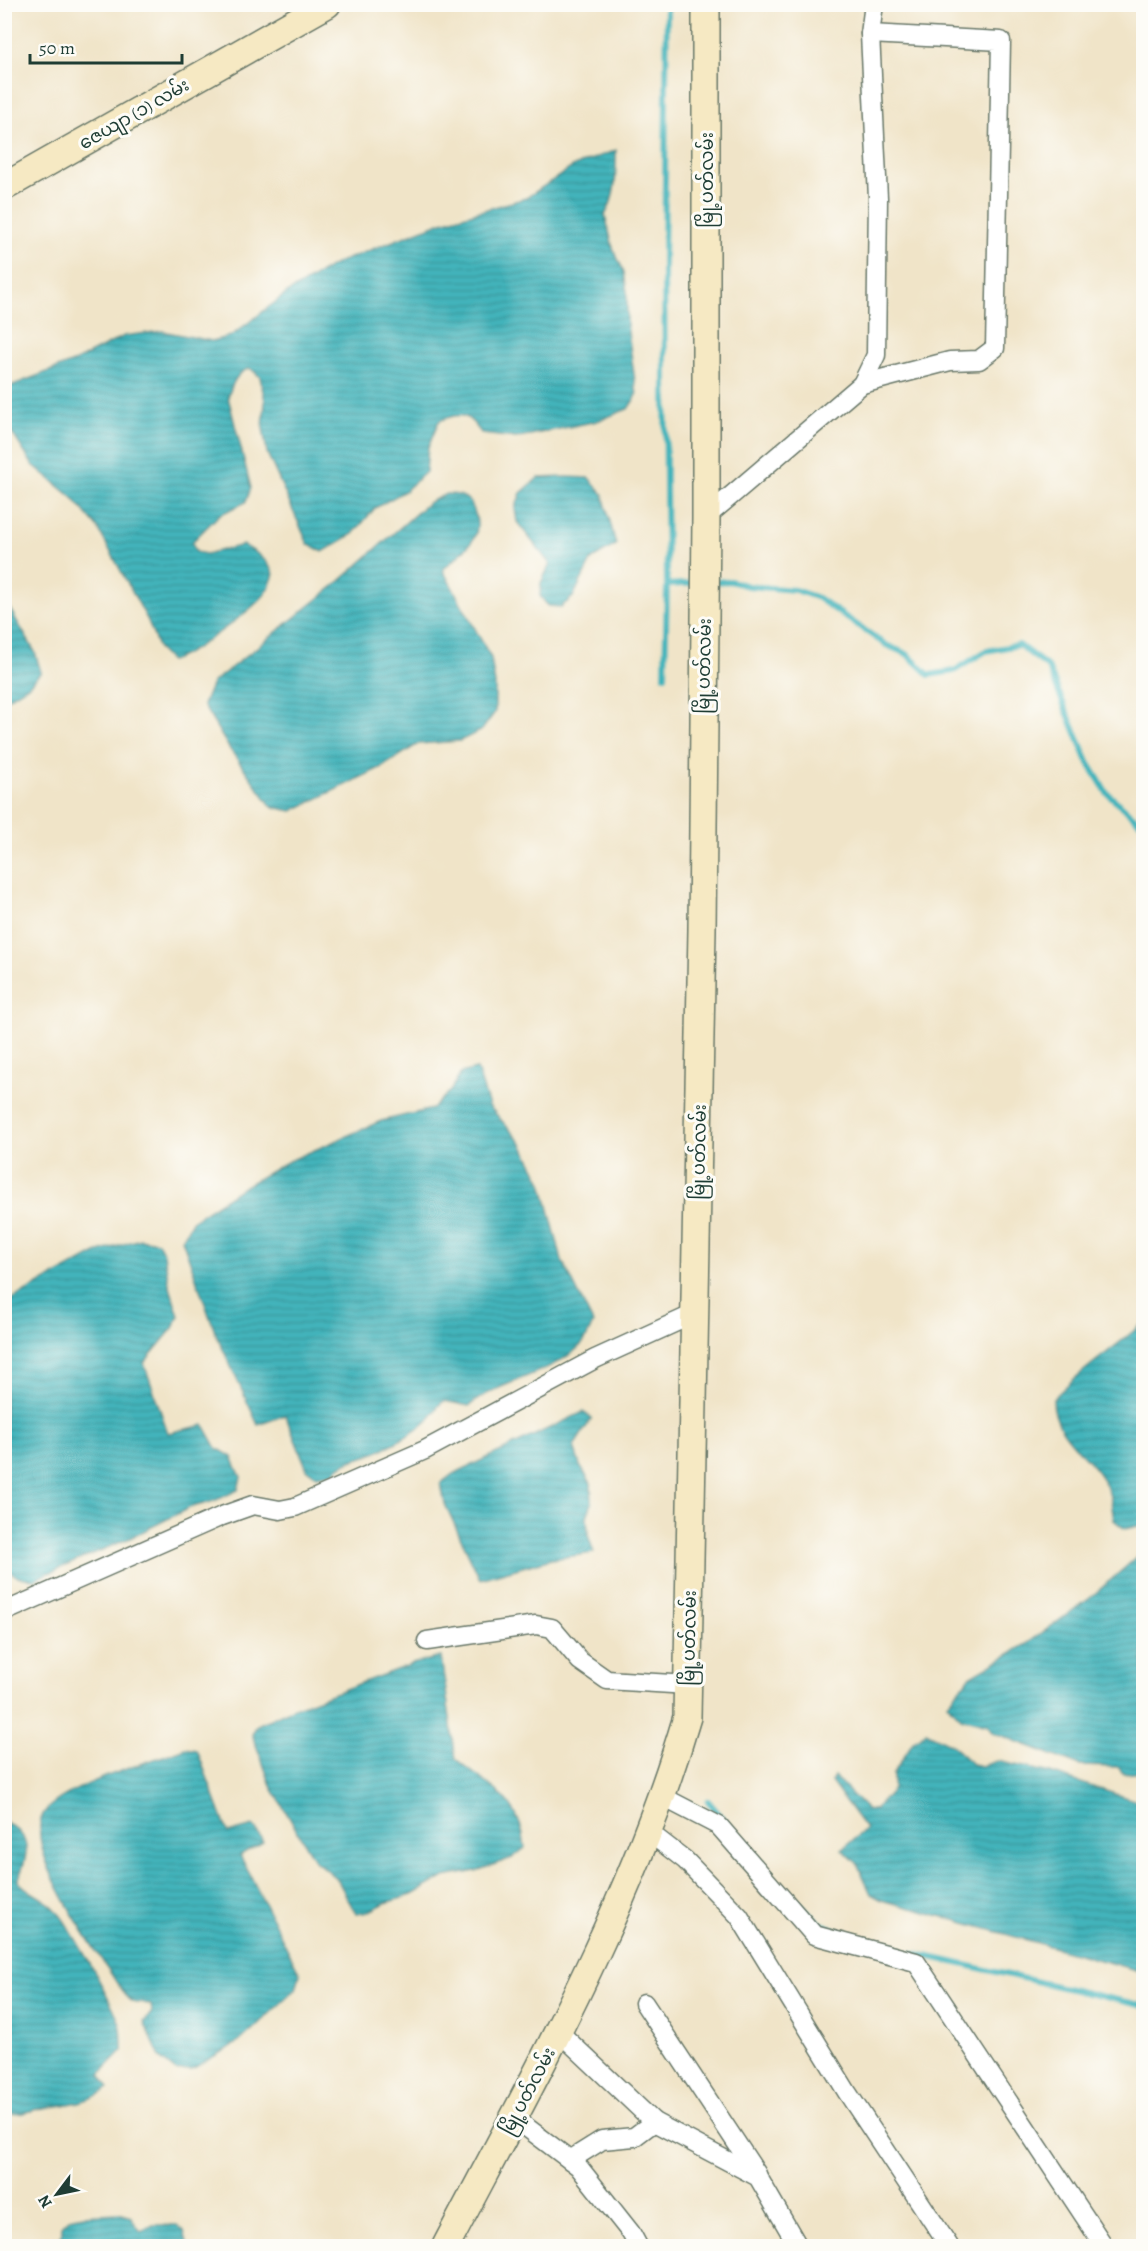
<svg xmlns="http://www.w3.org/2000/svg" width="1148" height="2251" viewBox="0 0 1148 2251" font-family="Alegreya,'Noto Sans Myanmar',serif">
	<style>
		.water { fill: url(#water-rules); stroke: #317878; stroke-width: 1.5 }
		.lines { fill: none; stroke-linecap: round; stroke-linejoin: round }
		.stream { stroke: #43b4bb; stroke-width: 6 }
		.street-casing { stroke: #687768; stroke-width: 21 }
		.secondary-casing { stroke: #687768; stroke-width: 30 }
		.street { stroke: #fff; stroke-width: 18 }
		.secondary { stroke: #f6e9c3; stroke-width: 27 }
		.labels { text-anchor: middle; stroke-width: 6; stroke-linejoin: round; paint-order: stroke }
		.street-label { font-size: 18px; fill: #1f3d34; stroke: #fdfcf7 }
	</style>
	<defs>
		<pattern id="water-rules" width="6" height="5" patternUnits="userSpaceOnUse" patternTransform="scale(1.5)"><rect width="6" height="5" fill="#43b4bb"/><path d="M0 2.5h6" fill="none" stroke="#379499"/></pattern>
	</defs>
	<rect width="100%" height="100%" fill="#fdfcf7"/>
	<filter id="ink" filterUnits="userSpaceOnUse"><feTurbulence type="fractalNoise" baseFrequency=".0167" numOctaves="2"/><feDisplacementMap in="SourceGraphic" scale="12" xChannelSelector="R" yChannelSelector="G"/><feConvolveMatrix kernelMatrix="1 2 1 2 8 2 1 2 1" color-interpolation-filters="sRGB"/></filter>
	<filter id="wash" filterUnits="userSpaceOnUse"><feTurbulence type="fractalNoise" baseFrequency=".008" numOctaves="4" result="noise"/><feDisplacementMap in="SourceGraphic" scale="24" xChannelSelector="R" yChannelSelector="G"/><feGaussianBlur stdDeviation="1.35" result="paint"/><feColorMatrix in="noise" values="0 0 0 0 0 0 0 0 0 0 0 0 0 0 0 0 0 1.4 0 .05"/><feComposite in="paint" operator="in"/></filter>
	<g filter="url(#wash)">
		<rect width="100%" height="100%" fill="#f0e4c8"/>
		<g class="water">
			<path d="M616 150C616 172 617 195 605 215L613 248 624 272 627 292V324L637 395 628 409 597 421 516 438 482 434C467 414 464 411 439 421L428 448 426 472 405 491 375 508 353 534 323 552 308 544 267 453 263 428 265 401 260 377 250 368C237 372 232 384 228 397L251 488 246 502 219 515 192 542 196 552 206 554 243 545C256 552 267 559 274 574 272 579 270 587 267 591 258 607 188 657 170 661L159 650 148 621 97 527 73 498 32 464 5 422V388L76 361 124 336 162 331 212 341 231 336 287 293 337 263 442 222 526 198 574 166Z"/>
			<polygon points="567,477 589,478 603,494 616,545 592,559 573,597 561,607 548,606 540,596 541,583 550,564 517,522 515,508 521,493 538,478"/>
			<path d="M446 494C458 494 468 495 473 508 487 540 463 549 443 570L491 658 495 684V712L482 730 460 741 418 744 382 767 292 811 272 807 229 748 203 705 212 683 334 586 428 503Z"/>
			<polygon points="4,599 35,652 41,672 28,686 5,700"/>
			<path d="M477 1069 489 1106 522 1144 542 1182 562 1260 593 1323C590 1329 587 1339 582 1344 552 1375 502 1379 469 1406L444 1401C436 1406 435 1412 429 1419 416 1433 393 1444 376 1452 363 1459 342 1460 334 1473L317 1476 307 1469 285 1415 258 1425 215 1332 182 1239 193 1220 240 1189 287 1162 381 1121 432 1109 451 1090 461 1073Z"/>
			<polygon points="140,1239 158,1242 164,1254 169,1284 179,1316 173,1328 144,1363 168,1433 204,1425 217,1448 232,1457 241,1477 238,1490 214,1501 189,1508 132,1537 35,1579 18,1577 4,1567 5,1303 96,1253"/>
			<path d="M1143 1323V1525L1125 1529 1114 1520C1112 1510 1112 1498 1107 1488 1093 1455 1053 1439 1053 1399 1080 1370 1114 1349 1143 1323Z"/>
			<polygon points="583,1412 592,1418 574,1446 580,1466 591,1483 592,1503 587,1516 588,1535 594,1553 551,1559 480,1579 445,1504 441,1483 453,1474"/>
			<polygon points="1143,1552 1143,1772 1123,1774 1119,1767 1080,1766 992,1732 988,1725 961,1718 947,1703 970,1677 1028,1643 1090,1598"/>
			<path d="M441 1657 456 1759C492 1790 520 1797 525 1848L512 1858 476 1871 444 1877 412 1895 385 1903 368 1912 356 1914 337 1879 314 1860 272 1788 252 1734 257 1725 294 1708 412 1664Z"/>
			<polygon points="926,1732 952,1745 972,1764 982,1766 997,1761 1047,1772 1143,1803 1143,1972 882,1900 871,1894 857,1863 842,1849 866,1829 831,1782 834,1776 868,1811 875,1809 893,1789 893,1774 913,1742"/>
			<path d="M186 1748 197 1750 228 1833 254 1826 263 1842 240 1855 300 1974 296 1989 239 2042 192 2069 176 2071 161 2059 144 2022 152 2012 151 2005C145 2002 138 2004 133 2002 122 1995 113 1975 105 1965 87 1937 17 1839 47 1809 71 1784 152 1761 186 1748Z"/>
			<path d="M5 1822C35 1837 27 1855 18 1881 30 1895 46 1897 57 1911 70 1926 118 2011 121 2028 122 2036 122 2044 122 2051L100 2074 109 2088C86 2105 64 2104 37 2109 26 2112 15 2116 4 2113Z"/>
			<polygon points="119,2213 131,2217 141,2232 153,2225 177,2225 184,2231 188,2246 61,2246 62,2226 70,2218 83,2215"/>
		</g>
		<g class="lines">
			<g class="stream">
				<polyline points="711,582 730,581 748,586 795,590 818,598 886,645 907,654 929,675 954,671 986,651 1019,645 1048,667 1088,762 1107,793 1144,826"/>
				<polyline points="667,585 698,583"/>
				<polyline points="665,676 667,585 664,267 667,4"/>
				<polyline points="708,1801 725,1821"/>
				<polyline points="787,1892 819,1923 849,1936"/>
				<polyline points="913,1953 1144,2006"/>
			</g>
		</g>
	</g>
	<g filter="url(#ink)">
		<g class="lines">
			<defs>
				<g id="street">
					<polyline points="862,384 876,355 878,198 870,34 874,4"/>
					<polyline points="706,517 862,384 950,361 979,360 995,348 1001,41 870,34"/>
					<polyline points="4,1612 222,1516 253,1505 280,1510 295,1507 425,1450 595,1359 696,1313"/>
					<polyline points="427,1641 536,1625 552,1628 580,1661 607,1680 688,1685"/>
					<polyline points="663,1797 719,1826 814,1935 916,1962 1104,2246"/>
					<polyline points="650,1833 685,1860 739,1916 847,2092 949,2246"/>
					<polyline points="644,2003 757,2174"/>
					<polyline points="559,2032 654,2122 758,2177 798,2246"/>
					<polyline points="513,2117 578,2166 631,2233 638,2246"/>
					<polyline points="570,2160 602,2140 634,2137 654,2122"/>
				</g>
				<g id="secondary">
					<polyline points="4,187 327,4"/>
					<path d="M446 2246C536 2074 632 1905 687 1717L702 930 706 517V4"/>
				</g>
			</defs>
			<use href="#street" class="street-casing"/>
			<use href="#secondary" class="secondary-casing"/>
			<use href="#street" class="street"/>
			<use href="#secondary" class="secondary"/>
		</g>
	</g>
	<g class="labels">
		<g class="street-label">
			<text transform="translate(134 114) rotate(-30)" y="6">ဇေယျာ (၁) လမ်း</text>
			<text transform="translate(707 180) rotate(-90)" y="6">မြို့ပတ်လမ်း</text>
			<text transform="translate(704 666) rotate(-89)" y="6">မြို့ပတ်လမ်း</text>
			<text transform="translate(699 1152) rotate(-89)" y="6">မြို့ပတ်လမ်း</text>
			<text transform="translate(689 1638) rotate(-89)" y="6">မြို့ပတ်လမ်း</text>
			<text transform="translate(528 2091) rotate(-62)" y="6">မြို့ပတ်လမ်း</text>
		</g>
	</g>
	<rect width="1148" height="2251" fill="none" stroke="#fdfcf7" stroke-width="24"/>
	<g transform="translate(57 2194) rotate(238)" stroke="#fdfcf7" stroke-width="4.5" paint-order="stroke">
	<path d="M0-4.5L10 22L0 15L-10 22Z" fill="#1f3d34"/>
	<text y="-9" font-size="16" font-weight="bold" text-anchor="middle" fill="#1f3d34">N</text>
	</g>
	<path d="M30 54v9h152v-9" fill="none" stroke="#1f3d34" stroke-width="3"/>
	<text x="39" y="54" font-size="18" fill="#1f3d34" stroke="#fdfcf7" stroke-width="4.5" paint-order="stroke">50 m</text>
</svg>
